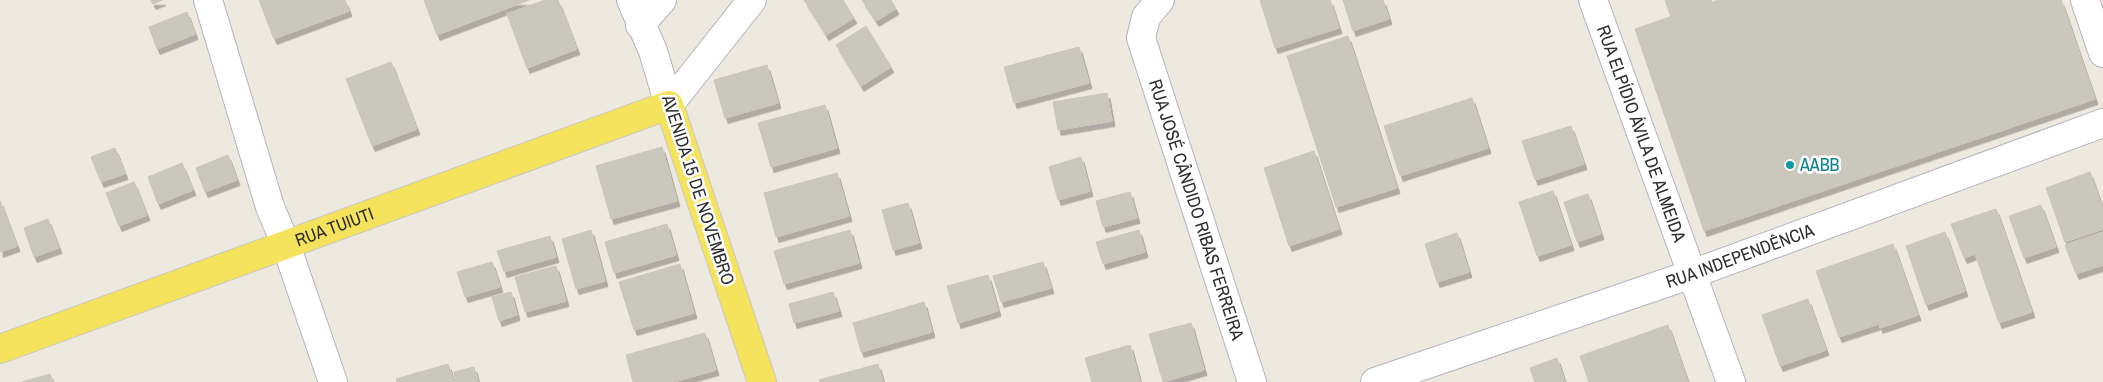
<svg xmlns="http://www.w3.org/2000/svg" width="2103" height="382" viewBox="0 0 2103 382" font-family="'Archivo Narrow',sans-serif">
	<style>
		.building { fill: #cac7bd; stroke: #cac6b8; filter: url(#shadow) }
		.lines { fill: none; stroke-linecap: round; stroke-linejoin: round }
		.minor-casing { stroke: #b3b3c0; stroke-width: 30 }
		.major-casing { stroke: #c8c8c8; stroke-width: 30 }
		.minor { stroke: #fff; stroke-width: 28 }
		.major { stroke: #f5e25d; stroke-width: 28 }
		.culture-dot { fill: #0f9aa8; stroke: #fff; stroke-width: 2 }
		.labels { text-anchor: middle; stroke-width: 5; stroke-linejoin: round; paint-order: stroke }
		.street-label { font-size: 18px; fill: #2d2d2d; stroke: #fff }
		.culture-label { font-size: 18px; fill: #0d838f; stroke: #fff; text-anchor: start }
	</style>
	<defs>
		<filter id="shadow"><feDropShadow dx="3" dy="5.5" stdDeviation="0" flood-color="#0004"/></filter>
	</defs>
	<rect width="100%" height="100%" fill="#eee9df"/>
	<g class="building">
		<polygon points="151,0 163,0 153,4"/>
		<polygon points="259,0 345,0 349,11 274,39"/>
		<polygon points="424,0 529,0 437,35"/>
		<polygon points="545,0 558,0 577,49 527,68 507,14"/>
		<polygon points="804,0 843,0 854,18 826,35"/>
		<polygon points="862,0 891,0 896,9 876,21"/>
		<polygon points="1260,0 1330,0 1339,28 1275,48"/>
		<polygon points="1343,0 1383,0 1389,19 1353,31"/>
		<polygon points="1665,0 1711,0 1713,6 1672,20"/>
		<polygon points="1719,0 2061,0 2095,99 1704,231 1635,29"/>
		<polygon points="187,12 195,34 157,49 149,27"/>
		<polygon points="1748,23 1800,175 1721,202 1668,51"/>
		<polygon points="866,26 891,67 861,86 836,45"/>
		<polygon points="1348,36 1397,188 1336,207 1287,56"/>
		<polygon points="1079,47 1089,83 1014,103 1004,67"/>
		<polygon points="391,62 417,129 372,146 346,79"/>
		<polygon points="767,65 778,103 725,118 714,80"/>
		<polygon points="1107,93 1112,121 1058,130 1053,102"/>
		<polygon points="1472,98 1488,148 1400,176 1384,126"/>
		<polygon points="825,105 837,148 771,167 758,123"/>
		<polygon points="1837,118 1854,129 1852,148 1835,155 1818,141 1822,123"/>
		<polygon points="1571,126 1584,164 1535,180 1522,141"/>
		<polygon points="662,147 677,201 611,219 596,166"/>
		<polygon points="115,148 125,174 101,182 91,157"/>
		<polygon points="1314,151 1339,229 1289,246 1264,168"/>
		<polygon points="228,155 237,180 205,192 196,168"/>
		<polygon points="1081,157 1090,191 1058,200 1049,167"/>
		<polygon points="182,163 193,190 158,204 148,177"/>
		<polygon points="2090,172 2103,210 2103,229 2065,242 2046,188"/>
		<polygon points="837,173 849,216 776,237 764,193"/>
		<polygon points="134,182 147,215 119,226 106,193"/>
		<polygon points="1553,191 1571,245 1537,256 1519,202"/>
		<polygon points="1130,192 1137,218 1103,227 1096,201"/>
		<polygon points="1588,194 1601,234 1577,242 1564,202"/>
		<polygon points="0,201 17,246 0,252"/>
		<polygon points="908,203 919,243 893,250 882,210"/>
		<polygon points="2041,205 2056,247 2024,258 2009,216"/>
		<polygon points="1996,209 2032,312 1999,323 1975,254 1964,258 1951,224"/>
		<polygon points="48,219 59,248 34,257 24,228"/>
		<polygon points="667,224 676,255 614,273 605,242"/>
		<polygon points="591,230 605,281 576,289 562,239"/>
		<polygon points="850,230 859,263 784,284 774,251"/>
		<polygon points="1139,230 1145,252 1103,264 1096,242"/>
		<polygon points="1945,232 1965,291 1926,305 1906,246"/>
		<polygon points="2103,232 2103,265 2076,274 2065,245"/>
		<polygon points="1457,233 1469,272 1437,282 1425,244"/>
		<polygon points="550,236 556,257 504,272 497,251"/>
		<polygon points="1893,244 1918,315 1880,328 1856,257"/>
		<polygon points="1856,257 1879,324 1839,337 1816,271"/>
		<polygon points="492,262 500,287 465,297 457,272"/>
		<polygon points="1043,262 1051,288 1001,302 993,276"/>
		<polygon points="680,264 694,313 634,330 619,282"/>
		<polygon points="556,266 566,301 525,312 515,277"/>
		<polygon points="988,275 998,311 958,323 947,286"/>
		<polygon points="511,292 517,315 499,321 492,297"/>
		<polygon points="833,292 839,311 794,323 789,304"/>
		<polygon points="1808,299 1826,350 1780,366 1762,315"/>
		<polygon points="924,302 932,332 861,352 853,323"/>
		<polygon points="1191,323 1204,370 1163,382 1149,334"/>
		<polygon points="1668,325 1688,382 1589,382 1580,356"/>
		<polygon points="705,333 716,370 673,382 633,382 626,355"/>
		<polygon points="1130,345 1140,382 1092,382 1085,358"/>
		<polygon points="1557,358 1565,382 1535,382 1530,368"/>
		<polygon points="448,364 454,382 397,382 396,379"/>
		<polygon points="878,364 883,382 820,382 819,380"/>
		<polygon points="474,367 478,382 456,382 454,372"/>
		<polygon points="50,374 53,382 22,382"/>
	</g>
	<g class="lines">
		<defs>
			<g id="minor">
				<polyline points="208,0 270,207 286,245 333,382"/>
				<polyline points="631,0 653,51 669,105"/>
				<path id="s1" d="M1160 0 1146 17 1141 38 1252 382"/>
				<path id="s2" d="M1593 0 1731 382"/>
				<polyline points="2085,0 2103,53"/>
				<polyline points="640,25 662,0"/>
				<polyline points="669,105 752,0"/>
				<path id="s3" d="M1375 382 1692 274 2103 123"/>
			</g>
			<g id="major">
				<path id="s4" d="M0 349 669 105 762 382"/>
			</g>
		</defs>
		<use href="#minor" class="minor-casing"/>
		<use href="#major" class="major-casing"/>
		<use href="#minor" class="minor"/>
		<use href="#major" class="major"/>
	</g>
	<circle class="culture-dot" cx="1790" cy="165" r="5"/>
	<g class="labels">
		<g class="street-label">
			<text dy="6" stroke="none"><textPath href="#s2" startOffset="142">RUA ELPÍDIO ÁVILA DE ALMEIDA</textPath></text>
			<text transform="translate(698 190) rotate(72)" y="6">AVENIDA 15 DE NOVEMBRO</text>
			<text dy="6" stroke="none"><textPath href="#s1" startOffset="224">RUA JOSÉ CÂNDIDO RIBAS FERREIRA</textPath></text>
			<text dy="6" stroke="none"><textPath href="#s4" startOffset="356">RUA TUIUTI</textPath></text>
			<text dy="6" stroke="none"><textPath href="#s3" startOffset="386">RUA INDEPENDÊNCIA</textPath></text>
		</g>
		<g class="culture-label">
			<text x="1800" y="171">AABB</text>
		</g>
	</g>
</svg>
